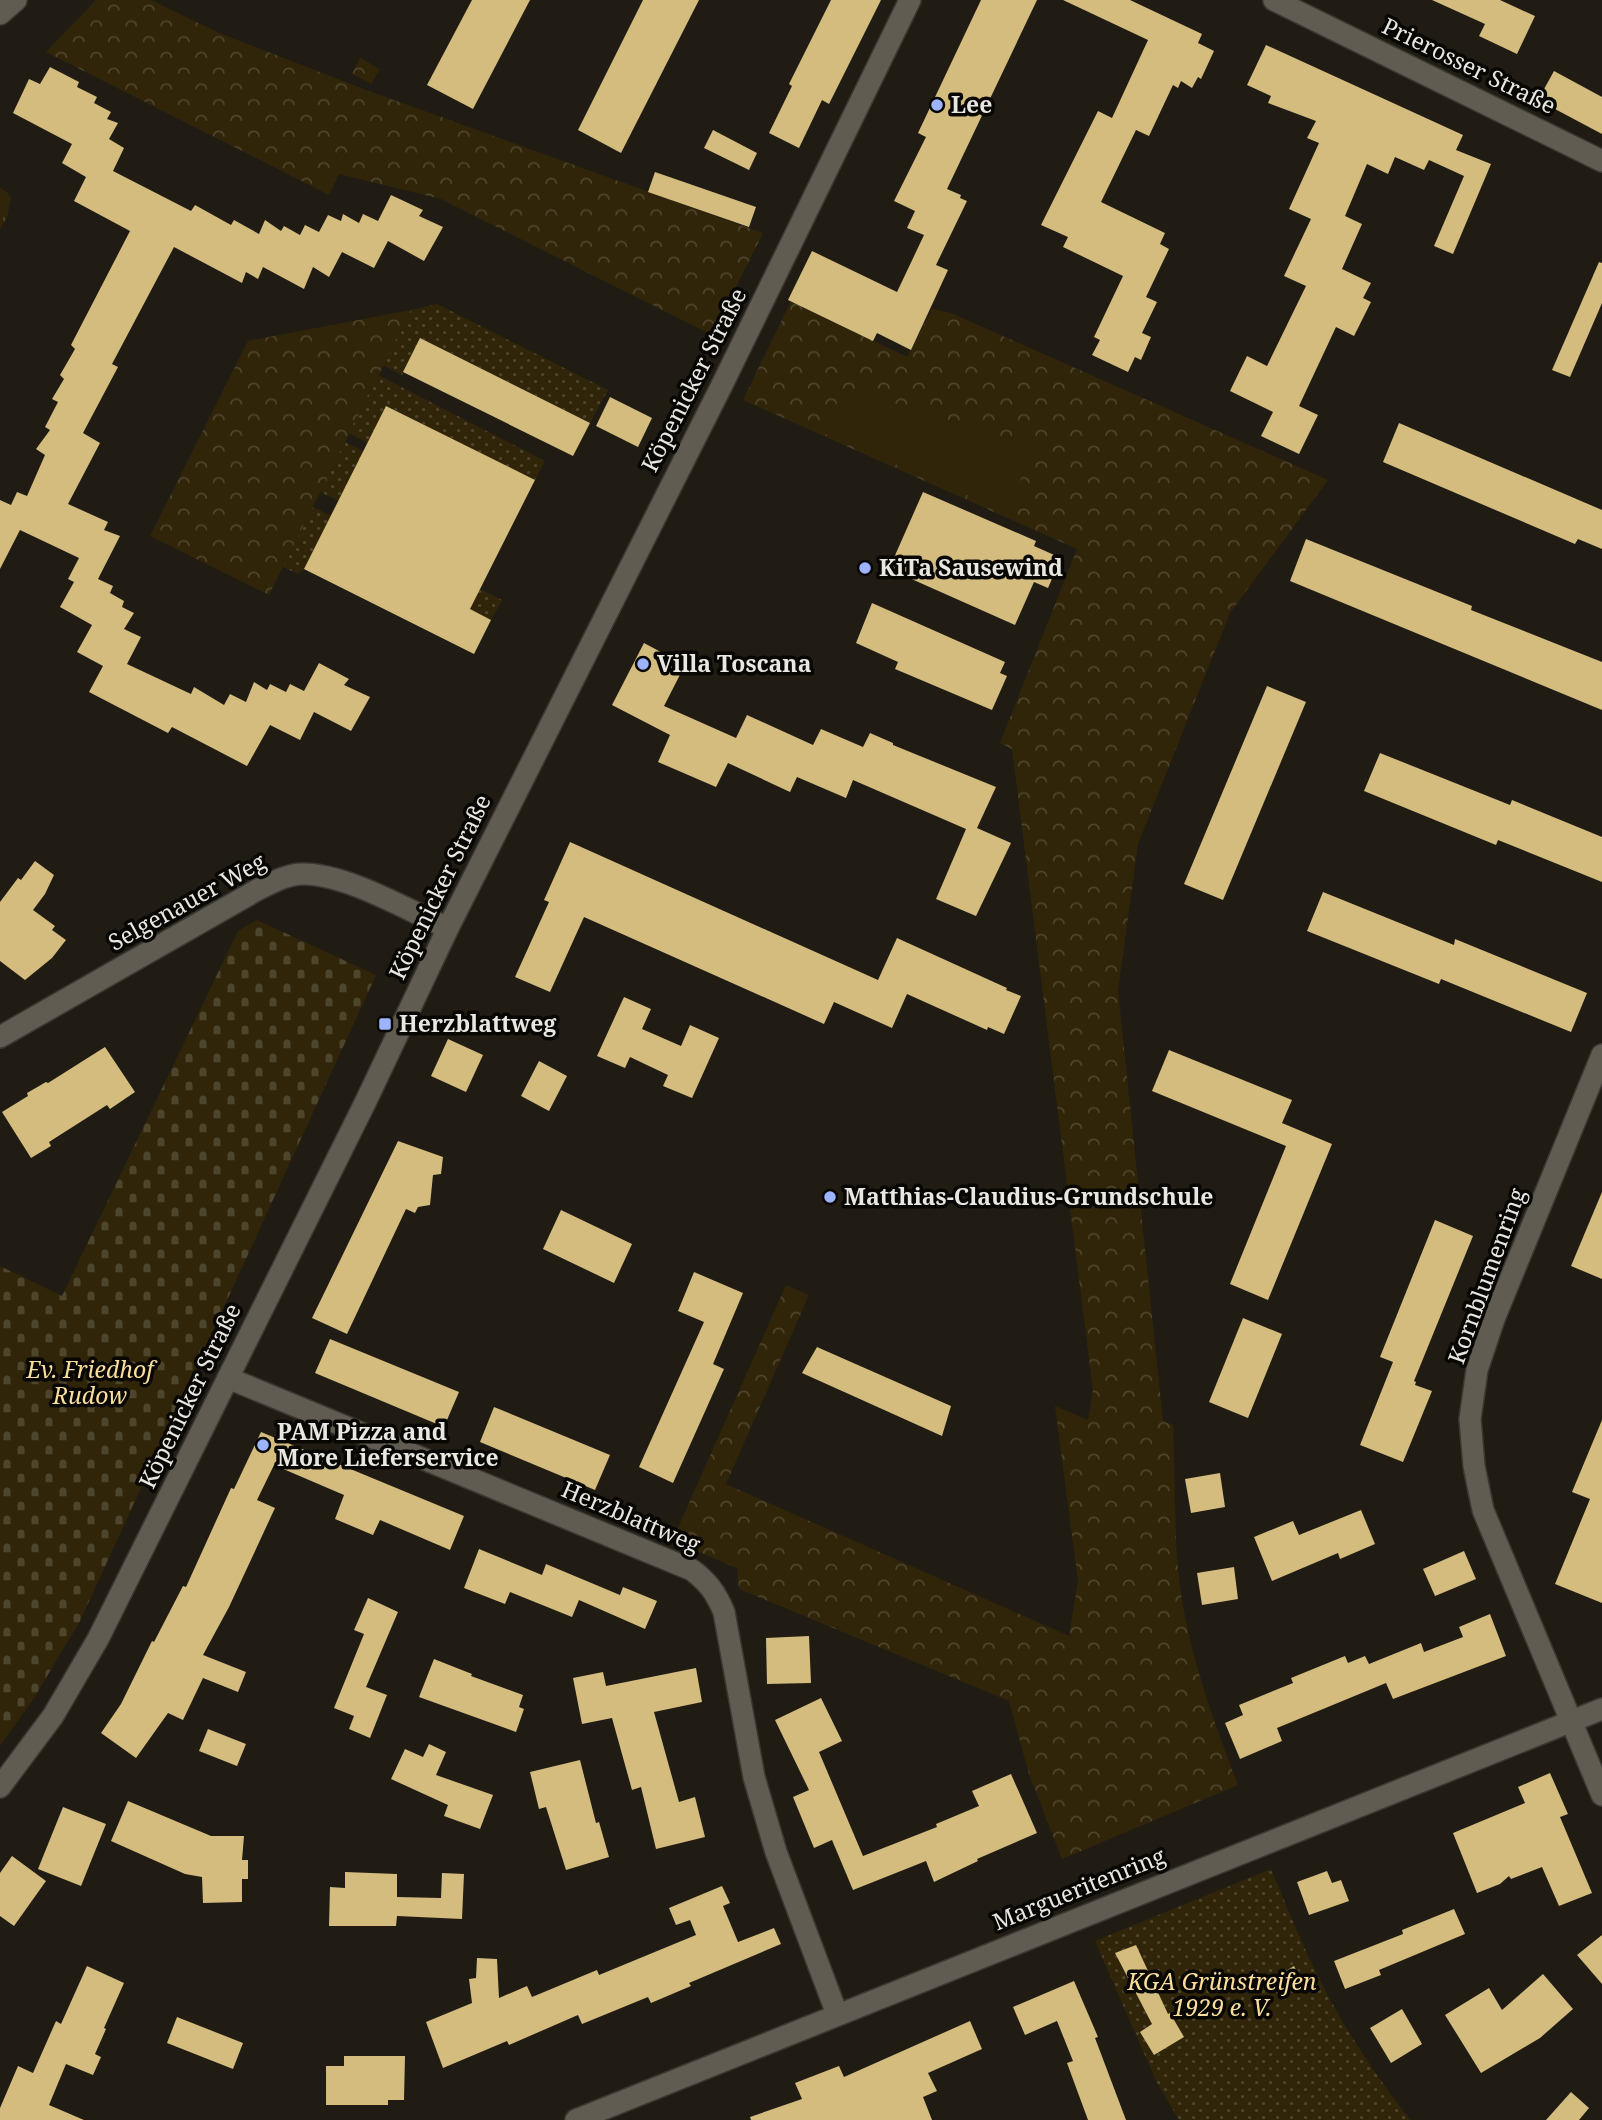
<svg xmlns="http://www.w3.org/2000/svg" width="1602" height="2120" viewBox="0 0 1602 2120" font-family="'Noto Serif',serif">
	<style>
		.grass { fill: url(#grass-tufts) }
		.cemetery { fill: url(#cemetery-stones) }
		.park { fill: url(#park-crowns) }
		.garden { fill: url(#garden-dots) }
		.pitch { fill: #302509 }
		.building { fill: #d4bc7f }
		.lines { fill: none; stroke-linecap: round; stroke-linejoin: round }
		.street-casing { stroke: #3b3833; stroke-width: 24 }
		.secondary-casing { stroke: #3b3833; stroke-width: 24 }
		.street { stroke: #605c52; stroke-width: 21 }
		.secondary { stroke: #605c52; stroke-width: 21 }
		.poi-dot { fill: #9db4fd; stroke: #080704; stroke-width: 2.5 }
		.labels { text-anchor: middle; stroke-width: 7; stroke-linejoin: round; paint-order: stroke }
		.street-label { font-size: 23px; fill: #e9e7e1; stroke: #080704 }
		.poi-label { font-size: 23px; font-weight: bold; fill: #e9e7e1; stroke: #080704; text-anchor: start }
		.park-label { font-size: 23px; font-style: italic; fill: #fadf9c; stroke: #080704 }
	</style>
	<defs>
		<pattern id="grass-tufts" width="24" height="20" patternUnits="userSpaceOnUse" patternTransform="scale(1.75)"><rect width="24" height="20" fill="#302509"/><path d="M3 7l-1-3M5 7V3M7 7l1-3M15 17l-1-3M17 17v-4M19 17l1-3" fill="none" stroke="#4e452d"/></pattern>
		<pattern id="cemetery-stones" width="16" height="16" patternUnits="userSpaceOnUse" patternTransform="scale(1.75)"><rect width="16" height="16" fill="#302509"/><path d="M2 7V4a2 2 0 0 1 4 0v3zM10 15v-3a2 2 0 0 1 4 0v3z" fill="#4e452d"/></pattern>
		<pattern id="park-crowns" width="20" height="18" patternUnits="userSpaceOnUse" patternTransform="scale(1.75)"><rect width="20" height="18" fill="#302509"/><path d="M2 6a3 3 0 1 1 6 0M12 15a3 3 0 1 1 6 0" fill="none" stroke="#4e452d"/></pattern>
		<pattern id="garden-dots" width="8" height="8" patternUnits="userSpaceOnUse" patternTransform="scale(1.75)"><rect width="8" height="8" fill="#302509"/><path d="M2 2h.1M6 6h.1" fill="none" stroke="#4e452d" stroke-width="1.8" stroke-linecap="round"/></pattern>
	</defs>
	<rect width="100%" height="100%" fill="#201c14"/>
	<polygon class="grass" points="0,188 8,193 11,198 7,217 0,229"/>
	<polygon class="cemetery" points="257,920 376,975 80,1621 34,1698 0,1746 0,1266 62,1296 238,931"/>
	<g class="park">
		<polygon points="96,0 151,0 219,33 366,90 763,233 712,335 441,199 339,174 329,195 46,52"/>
		<polygon points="360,58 380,69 371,84 352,74"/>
		<path d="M791 301 907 357 932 309 951 313 1328 480 1230 613 1138 844 1118 991 1163 1421 1173 1425C1175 1473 1174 1522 1178 1569 1185 1644 1212 1716 1238 1785L1062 1859 1029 1774 1009 1701 739 1589 737 1568 672 1541 786 1285 809 1295 726 1484 1069 1636 1078 1581 1055 1406 1088 1420 1093 1390 1012 749 1000 743 1077 549 743 400Z"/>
		<polygon points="411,310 269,595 150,536 248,341"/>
	</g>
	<g class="garden">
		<polygon points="437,304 608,390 590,423 421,338 402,375 383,365 411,310"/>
		<polygon points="378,375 545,461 535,480 387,406 368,443 349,433"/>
		<polygon points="345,442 512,525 504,542 356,468 339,501 320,492"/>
		<polygon points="313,507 502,600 491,620 322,535 304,569 298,574 283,567"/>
		<path d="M1271 1869C1288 1909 1304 1950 1324 1988 1348 2035 1378 2078 1410 2120H1179L1157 2083 1095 1941Z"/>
	</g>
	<polygon class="pitch" points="844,388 1035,447 1006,512 823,433"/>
	<g class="building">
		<polygon points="472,0 530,0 473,109 427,85"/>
		<polygon points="643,0 699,0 621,153 578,130"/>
		<polygon points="831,0 881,0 829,104 822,100 799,148 769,133 792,86 789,84"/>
		<polygon points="981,0 1037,0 947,189 961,195 960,198 967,201 936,265 948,270 911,350 877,333 873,341 788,300 812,251 897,292 924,235 907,228 915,211 894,201 926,137 918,133"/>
		<polygon points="1063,0 1130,0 1202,34 1198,43 1214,51 1201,79 1198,77 1192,88 1181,81 1178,88 1173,85 1149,136 1136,130 1101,202 1165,233 1160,244 1169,249 1146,297 1157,302 1142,333 1151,337 1141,360 1135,357 1128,372 1092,355 1100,340 1094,337 1123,276 1063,247 1068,237 1041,225 1098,111 1112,118 1148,40"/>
		<polygon points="1432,0 1500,0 1535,16 1517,54 1479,36 1485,24"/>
		<polygon points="1266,45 1463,135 1456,150 1491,164 1453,254 1434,246 1464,176 1429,160 1424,170 1395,157 1388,174 1367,164 1345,216 1362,224 1342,269 1371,283 1363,298 1371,302 1354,336 1336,327 1299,406 1318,415 1299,454 1261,436 1273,412 1230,391 1247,356 1267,366 1306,286 1284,276 1311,219 1289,209 1319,143 1307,138 1316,121 1268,103 1271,96 1247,85"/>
		<polygon points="50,67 79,82 77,87 97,97 94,103 111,112 107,119 118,123 109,139 124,148 113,171 191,211 195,205 231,225 234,220 259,234 265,220 281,231 284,226 300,235 305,225 319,232 328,215 341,221 343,214 359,223 363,214 378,221 391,195 423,210 419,216 443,227 424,261 388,241 374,268 342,252 329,277 313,267 304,289 263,267 258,279 246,272 242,283 174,247 112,364 118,367 83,433 100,443 68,504 108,522 104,530 120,536 98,579 113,586 110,593 124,601 122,607 134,613 124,629 141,637 127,664 191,694 194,687 224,705 230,694 246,702 254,682 267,690 270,684 286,692 290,684 304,691 319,663 349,679 344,685 370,697 351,731 314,712 300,740 270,725 247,766 172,727 168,733 89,692 103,666 77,652 92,625 60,607 74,582 68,579 79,558 20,530 0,569 0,500 11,505 17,492 27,496 45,455 36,449 50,430 45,427 58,402 52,399 64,379 60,375 75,349 71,345 130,231 74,201 86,177 62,163 72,144 13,113 29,79 40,84"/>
		<polygon points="1554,71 1602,97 1602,134 1538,100"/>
		<polygon points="713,130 757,153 749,170 704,148"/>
		<polygon points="655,172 756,207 749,227 648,192"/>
		<polygon points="1599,262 1602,263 1602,303 1570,377 1552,370"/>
		<polygon points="420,338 590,423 573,456 403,372"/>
		<polygon points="610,397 652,418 638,447 596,426"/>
		<polygon points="386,406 535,480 470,609 491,620 474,654 304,569"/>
		<polygon points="1399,423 1602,510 1602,549 1578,539 1575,544 1383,462"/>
		<polygon points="923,492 1036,541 1034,546 1061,558 1048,588 1034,582 1015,625 889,569"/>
		<polygon points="1306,539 1472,606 1471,610 1602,662 1602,710 1290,581"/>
		<polygon points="872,603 1005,662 1000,673 1007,676 992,710 895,669 898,662 856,643"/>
		<polygon points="644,643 685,665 664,706 736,738 747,715 813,745 821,729 863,747 870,733 893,743 893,745 996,787 977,828 1011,843 976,916 936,899 966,829 853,780 846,798 797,777 790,792 728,763 716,787 658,762 670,735 612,705"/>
		<polygon points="1267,686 1306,702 1223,900 1184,884"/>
		<polygon points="1380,753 1510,805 1512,800 1602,837 1602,882 1498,840 1496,845 1364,791"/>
		<polygon points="570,842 878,980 897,938 1007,988 1006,990 1021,996 1004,1034 988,1027 987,1030 907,994 892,1028 834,1002 824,1024 584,917 550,992 515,977 549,902 544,900"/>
		<polygon points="35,861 54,875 45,894 33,910 55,926 52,930 66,940 52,958 25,980 0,961 0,902 18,878 21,880"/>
		<polygon points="1323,892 1454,945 1455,939 1587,993 1571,1032 1441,979 1439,984 1307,931"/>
		<polygon points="624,997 651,1009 642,1029 681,1046 690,1025 719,1038 692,1098 663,1086 668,1075 630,1057 625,1068 597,1056"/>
		<polygon points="448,1039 483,1055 466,1092 431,1076"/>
		<polygon points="105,1047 135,1092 110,1109 107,1105 49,1142 51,1146 31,1158 2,1112 28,1096 27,1093 46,1082 48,1083"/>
		<polygon points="1169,1050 1292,1100 1282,1123 1332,1144 1268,1300 1230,1284 1286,1146 1152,1091"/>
		<polygon points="539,1061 567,1076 549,1111 521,1096"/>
		<polygon points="398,1141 443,1157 441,1174 433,1175 430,1205 418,1207 415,1213 406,1209 347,1334 312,1318"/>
		<polygon points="1602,1192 1602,1279 1571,1266"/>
		<polygon points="561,1210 632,1244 614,1283 543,1249"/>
		<polygon points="1435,1220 1473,1236 1414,1381 1416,1382 1415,1385 1432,1391 1403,1462 1360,1445 1393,1362 1380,1357"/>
		<polygon points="694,1272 743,1293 713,1364 724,1369 673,1483 639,1467 704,1322 678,1311"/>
		<polygon points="1243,1318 1282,1334 1248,1418 1209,1402"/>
		<polygon points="330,1339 459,1392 444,1427 315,1373"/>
		<polygon points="817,1347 951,1406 942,1436 802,1373"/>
		<polygon points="494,1407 610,1455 595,1490 480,1442"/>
		<polygon points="1602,1420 1602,1603 1555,1584 1590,1499 1572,1492"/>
		<polygon points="261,1432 464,1516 450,1550 380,1520 373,1535 335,1519 344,1495 274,1465 257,1500 275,1508 229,1607 203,1655 246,1672 238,1692 203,1678 183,1720 168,1713 136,1758 101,1733 121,1704 152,1641 154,1642 183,1586 186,1587 231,1488 234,1489"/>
		<polygon points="1220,1473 1225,1507 1191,1513 1185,1479"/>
		<polygon points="1361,1510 1375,1544 1340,1559 1338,1553 1272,1581 1254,1537 1293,1521 1299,1535"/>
		<polygon points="479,1549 542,1575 546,1564 620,1595 623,1587 657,1601 645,1629 579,1600 572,1617 510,1592 505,1604 464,1588"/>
		<polygon points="1464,1551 1476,1579 1435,1596 1423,1569"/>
		<polygon points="1234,1567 1238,1599 1202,1605 1197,1573"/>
		<polygon points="368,1598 398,1612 366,1687 387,1695 370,1738 349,1729 354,1716 334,1708 364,1634 354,1630"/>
		<polygon points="1490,1614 1506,1656 1393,1699 1386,1683 1277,1728 1282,1741 1240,1759 1225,1723 1243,1715 1239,1705 1293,1683 1291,1678 1345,1656 1348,1663 1365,1656 1369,1664 1421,1643 1424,1652 1463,1637 1459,1627"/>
		<polygon points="809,1636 811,1683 767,1684 766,1638"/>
		<polygon points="434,1659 472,1674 471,1676 523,1695 519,1707 524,1709 516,1732 419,1697"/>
		<polygon points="696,1668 702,1702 654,1712 679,1802 695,1797 705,1837 656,1849 641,1787 632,1790 612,1718 582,1724 573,1678 603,1672 606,1686"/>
		<polygon points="821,1698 842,1741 819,1752 863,1856 937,1827 936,1824 979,1806 972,1791 1011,1774 1037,1833 977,1859 978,1861 934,1882 926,1861 853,1890 832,1840 814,1848 793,1797 809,1790 775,1720"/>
		<polygon points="208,1729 246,1744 237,1766 199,1751"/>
		<polygon points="429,1744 446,1752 436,1775 493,1795 480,1829 444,1816 448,1805 391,1779 405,1749 423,1757"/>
		<polygon points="580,1760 596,1823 599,1822 609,1857 566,1870 546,1807 539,1809 530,1772"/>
		<polygon points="1550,1773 1568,1814 1560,1817 1592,1893 1559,1906 1542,1867 1511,1879 1509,1876 1500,1884 1477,1893 1453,1833 1525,1803 1518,1787"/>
		<polygon points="128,1801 211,1836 244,1836 242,1860 248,1860 248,1879 242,1879 242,1902 203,1903 202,1877 185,1874 111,1841"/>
		<polygon points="63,1807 106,1824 81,1886 38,1869"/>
		<polygon points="12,1856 46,1881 14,1926 0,1916 0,1873"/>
		<polygon points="1327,1871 1332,1883 1341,1880 1349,1901 1309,1915 1297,1882"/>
		<polygon points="345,1872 397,1874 397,1897 441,1898 442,1873 464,1874 462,1919 397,1916 396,1926 329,1926 330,1887 345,1888"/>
		<polygon points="722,1886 730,1903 723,1906 738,1942 774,1928 781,1944 689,1983 691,1986 651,2003 648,1997 582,2024 578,2015 509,2045 507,2041 443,2068 426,2022 472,2003 469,1979 476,1978 477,1958 497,1959 499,1998 527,1986 532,1997 597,1970 599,1975 696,1935 690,1920 676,1925 669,1908"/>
		<polygon points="1454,1909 1465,1934 1379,1970 1381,1975 1345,1989 1334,1961 1403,1934 1402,1930"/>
		<polygon points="1602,1935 1602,1984 1577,1955"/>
		<polygon points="1136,1945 1168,2014 1170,2013 1184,2037 1154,2055 1140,2032 1152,2024 1115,1953"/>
		<polygon points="87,1966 124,1983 104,2028 106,2029 95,2054 101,2057 93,2075 66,2064 49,2105 84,2120 0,2120 0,2108 18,2066 33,2073 56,2021 61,2024"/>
		<polygon points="1294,1966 1303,1984 1285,1994 1276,1977"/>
		<polygon points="1543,1974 1573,2009 1540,2038 1481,2073 1445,2015 1489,1988 1502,2010"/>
		<polygon points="1074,1981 1098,2037 1095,2038 1126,2120 1088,2120 1067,2063 1073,2061 1057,2021 1025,2035 1013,2007"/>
		<polygon points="1402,2009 1422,2044 1391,2063 1370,2028"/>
		<polygon points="177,2017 243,2043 233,2069 167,2043"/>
		<polygon points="970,2021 982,2049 928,2073 937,2091 923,2097 932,2120 751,2120 750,2117 802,2099 795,2083 839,2066 844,2077"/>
		<polygon points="344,2056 405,2056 404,2100 388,2100 388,2105 326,2105 326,2066 344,2066"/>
		<polygon points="1571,2092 1589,2108 1579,2120 1546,2120"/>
	</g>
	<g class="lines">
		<defs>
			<g id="street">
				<polyline points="1274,0 1602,161"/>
				<path d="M0 1037 257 890C271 883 287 874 303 874 347 874 407 910 448 928"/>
				<polyline points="1602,1055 1494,1319 1477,1370 1470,1419 1474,1466 1483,1510 1602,1795"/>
				<path d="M228 1378 692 1570C708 1582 716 1593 724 1612L754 1777 776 1852 837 2014"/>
				<polyline points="0,1787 53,1716 98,1639 365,1103 448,928 722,385 910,0"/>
				<polyline points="576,2120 1602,1709"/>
			</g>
			<polyline id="secondary" points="0,14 16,0"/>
		</defs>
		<use href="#street" class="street-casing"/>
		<use href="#secondary" class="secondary-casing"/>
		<use href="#street" class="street"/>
		<use href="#secondary" class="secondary"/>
	</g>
	<g class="poi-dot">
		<circle cx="937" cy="105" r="7"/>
		<circle cx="865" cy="568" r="7"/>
		<circle cx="643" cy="664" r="7"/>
		<rect x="378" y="1017" width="14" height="14" rx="3.5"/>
		<circle cx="830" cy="1197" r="7"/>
		<circle cx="263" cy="1445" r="7"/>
	</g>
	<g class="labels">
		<g class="street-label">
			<text transform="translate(1469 66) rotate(26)" y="8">Prierosser Straße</text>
			<text transform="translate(694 380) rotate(-63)" y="8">Köpenicker Straße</text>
			<text transform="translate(440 887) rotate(-64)" y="8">Köpenicker Straße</text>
			<text transform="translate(187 902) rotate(-29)" y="8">Selgenauer Weg</text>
			<text transform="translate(1487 1276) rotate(-70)" y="8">Kornblumenring</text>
			<text transform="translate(190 1396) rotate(-64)" y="8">Köpenicker Straße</text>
			<text transform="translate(631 1517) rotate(23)" y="8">Herzblattweg</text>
			<text transform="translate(1079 1889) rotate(-22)" y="8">Margueritenring</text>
		</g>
		<g class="poi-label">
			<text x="951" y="113">Lee</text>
			<text x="879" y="576">KiTa Sausewind</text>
			<text x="657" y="672">Villa Toscana</text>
			<text x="399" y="1032">Herzblattweg</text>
			<text x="844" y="1205">Matthias-Claudius-Grundschule</text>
			<text x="277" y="1440">PAM Pizza and<tspan x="277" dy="26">More Lieferservice</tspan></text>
		</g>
		<g class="park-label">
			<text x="90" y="1378">Ev. Friedhof<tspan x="90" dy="26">Rudow</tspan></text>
			<text x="1222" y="1990">KGA Grünstreifen<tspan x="1222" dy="26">1929 e. V.</tspan></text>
		</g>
	</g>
</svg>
